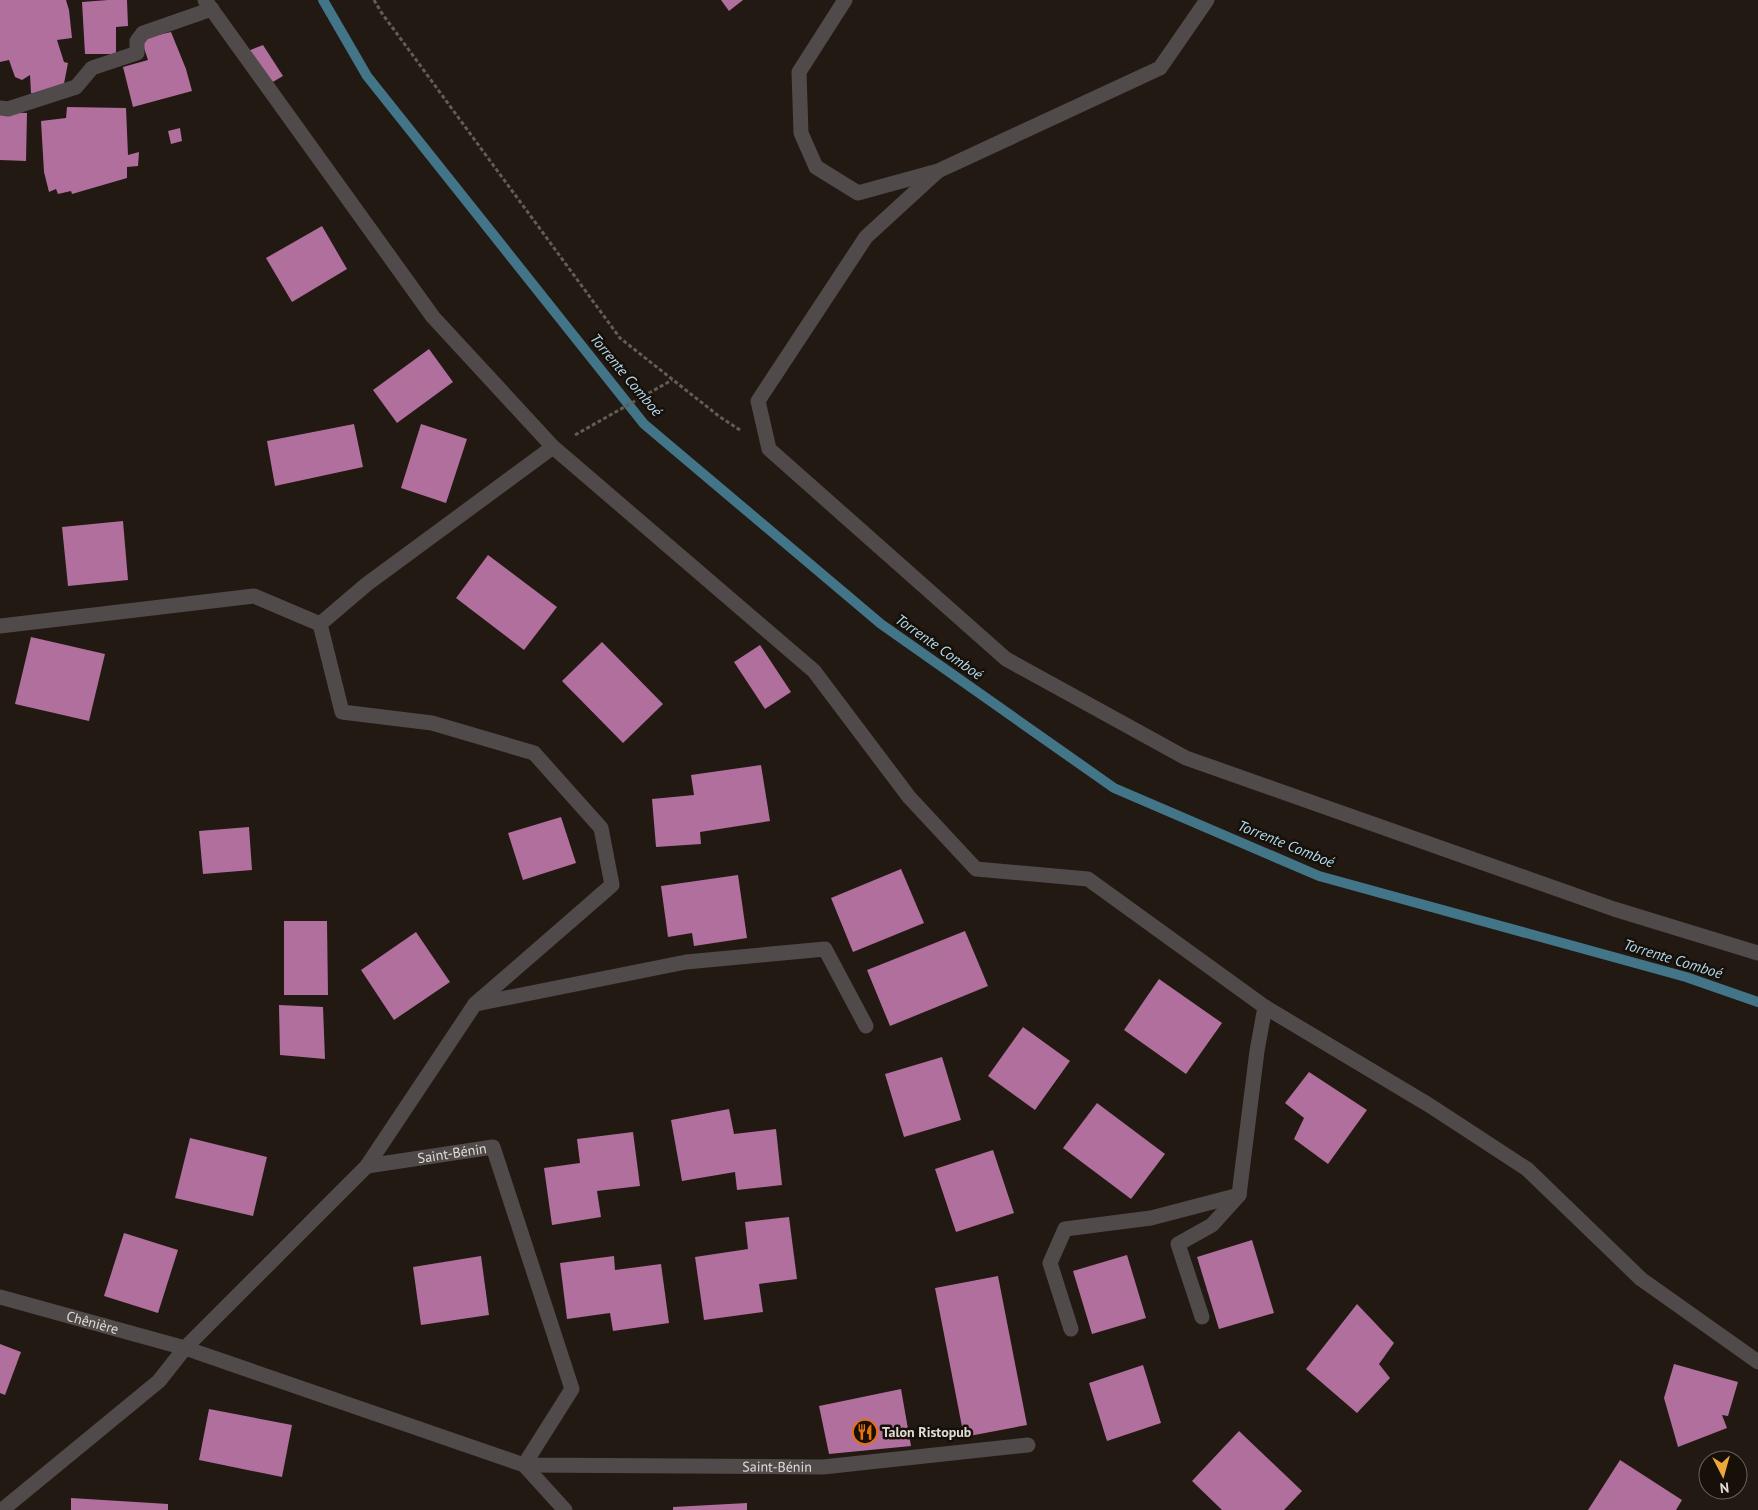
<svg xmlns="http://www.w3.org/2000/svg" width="1758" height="1510" viewBox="0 0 1758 1510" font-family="'PT Sans',sans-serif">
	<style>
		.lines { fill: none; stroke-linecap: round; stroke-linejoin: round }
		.stream { stroke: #437588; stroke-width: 10 }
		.building { fill: #b06f9c }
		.path { stroke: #635c55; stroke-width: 3; stroke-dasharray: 4 2.5; stroke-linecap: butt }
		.minor { stroke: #514a4a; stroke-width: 15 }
		.labels { text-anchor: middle; stroke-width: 5; stroke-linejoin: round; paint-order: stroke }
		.street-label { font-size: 14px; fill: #e0dbd6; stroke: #171009 }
		.poi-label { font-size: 14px; font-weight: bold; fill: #e0dbd6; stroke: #171009; text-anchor: start }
		.water-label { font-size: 15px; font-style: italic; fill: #b2daf1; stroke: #171009 }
	</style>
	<rect width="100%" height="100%" fill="#211912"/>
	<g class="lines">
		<polyline class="stream" points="323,0 367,76 644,424 881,624 1114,788 1319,876 1686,977 1758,1002"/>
	</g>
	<g class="building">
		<polygon points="0,0 66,0 69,10 72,38 57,40 64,62 68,63 62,94 58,98 31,93 30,75 22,80 15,77 9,60 0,62"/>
		<polygon points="108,0 127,0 128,26 116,27 116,54 85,54 82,2"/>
		<polygon points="721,0 743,0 729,11"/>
		<polygon points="171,32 186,69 192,91 133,107 123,67 148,60 141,39"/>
		<polygon points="263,45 283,76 271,83 248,51"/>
		<polygon points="67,107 126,108 128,155 139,152 138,166 127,167 127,178 72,194 71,191 58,194 56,189 49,192 44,172 41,121 66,118"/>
		<polygon points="0,112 27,113 26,161 0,160"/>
		<polygon points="180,128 182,141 171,144 168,131"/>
		<polygon points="322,226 347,269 292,302 266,258"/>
		<polygon points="429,349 453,382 397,423 373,390"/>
		<polygon points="354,424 363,467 275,486 267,441"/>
		<polygon points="421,424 467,439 446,503 401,488"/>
		<polygon points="123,521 128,580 68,586 62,527"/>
		<polygon points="488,555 557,607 524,650 456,598"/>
		<polygon points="31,637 105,654 89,721 15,704"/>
		<polygon points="602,642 663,704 623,743 562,681"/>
		<polygon points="760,645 791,692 765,709 734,662"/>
		<polygon points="761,765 770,821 700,832 701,844 656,847 652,799 694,795 691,775"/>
		<polygon points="561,817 576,863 523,880 508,833"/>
		<polygon points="249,827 252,870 203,874 199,831"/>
		<polygon points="901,869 924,923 853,952 831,898"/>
		<polygon points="738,875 747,938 694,946 692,933 668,937 661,886"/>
		<polygon points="284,921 327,921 328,995 284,995"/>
		<polygon points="965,931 988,986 890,1026 867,970"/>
		<polygon points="416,932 450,982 394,1020 361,970"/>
		<polygon points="1159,979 1222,1023 1186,1074 1124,1030"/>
		<polygon points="279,1005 323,1007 325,1059 280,1055"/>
		<polygon points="1023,1027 1070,1061 1035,1110 988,1076"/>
		<polygon points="942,1057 961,1120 904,1137 885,1074"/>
		<polygon points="1309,1072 1367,1110 1328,1164 1294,1139 1304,1118 1285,1103"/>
		<polygon points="1097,1103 1165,1154 1131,1199 1063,1148"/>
		<polygon points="729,1109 734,1134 776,1129 782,1185 737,1190 735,1172 682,1181 671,1120"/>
		<polygon points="633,1132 640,1186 597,1191 601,1217 552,1225 544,1168 580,1163 577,1139"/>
		<polygon points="190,1138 267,1157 253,1216 175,1198"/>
		<polygon points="993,1150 1014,1213 956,1232 935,1169"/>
		<polygon points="789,1217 797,1279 759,1284 763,1312 704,1320 695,1257 748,1249 745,1222"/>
		<polygon points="124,1233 178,1250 158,1313 104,1296"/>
		<polygon points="1252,1240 1274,1313 1219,1329 1197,1257"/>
		<polygon points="1127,1255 1146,1318 1092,1334 1073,1271"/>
		<polygon points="481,1256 489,1315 421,1325 413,1267"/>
		<polygon points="614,1256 615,1270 661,1264 669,1323 613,1331 610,1313 567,1319 560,1263"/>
		<polygon points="998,1276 1027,1425 964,1437 935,1288"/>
		<polygon points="1357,1304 1394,1343 1379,1364 1390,1378 1357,1413 1306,1369"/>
		<polygon points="0,1344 21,1352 5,1395 0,1393"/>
		<polygon points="1674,1364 1738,1382 1728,1416 1722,1415 1727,1428 1678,1447 1664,1398"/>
		<polygon points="1143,1365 1161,1423 1107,1441 1089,1383"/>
		<polygon points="901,1389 911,1446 829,1454 819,1406"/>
		<polygon points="209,1409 292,1425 282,1477 199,1460"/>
		<polygon points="1239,1431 1302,1491 1284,1510 1222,1510 1192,1481"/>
		<polygon points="1620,1460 1682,1500 1676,1510 1588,1510"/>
		<polygon points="71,1498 168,1504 168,1510 71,1510"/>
		<polygon points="747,1503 747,1510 673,1510 673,1507"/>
	</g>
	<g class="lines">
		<g class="path">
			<polyline points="374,0 381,12 620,338 720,417 740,430"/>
			<polyline points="575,435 672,380"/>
		</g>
		<g class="minor">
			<polyline points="205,0 433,317 553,447 814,671 909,797 976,869 1088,879 1265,1007 1429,1105 1527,1169 1641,1279 1758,1362"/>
			<polyline points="845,0 799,72 801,133 816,167 858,193 938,171 1160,68 1207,0"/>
			<polyline points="0,108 8,109 76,87 92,68 137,53 137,41 143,33 212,9"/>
			<polyline points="938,171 866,237 758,401 769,449 1006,659 1186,758 1614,909 1758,953"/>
			<polyline points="0,626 254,596 320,624"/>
			<polyline points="476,1004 686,962 825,949 866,1026"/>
			<path id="s1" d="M367 1166 493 1147 572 1389 524 1465 823 1467 1028 1445"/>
			<path id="s2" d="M0 1297 185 1348 524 1465 565 1510"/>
			<polyline points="1202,1317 1178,1244 1212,1225 1239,1195 1257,1051 1265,1007"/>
			<polyline points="1071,1329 1050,1263 1065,1229 1151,1218 1239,1195"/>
			<polyline points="2,1510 159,1381 185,1348 367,1166 475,1004 612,885 601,828 534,753 432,723 342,712 320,624 367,584 553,447"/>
		</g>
	</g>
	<defs>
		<symbol id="restaurant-ring" viewBox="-11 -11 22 22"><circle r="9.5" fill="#171009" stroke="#e8710a" stroke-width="1.5"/><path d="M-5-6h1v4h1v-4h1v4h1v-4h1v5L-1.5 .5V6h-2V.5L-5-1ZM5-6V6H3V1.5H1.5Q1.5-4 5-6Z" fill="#e8710a"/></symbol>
	</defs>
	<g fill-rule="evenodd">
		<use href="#restaurant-ring" x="851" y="1418" width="28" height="28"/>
	</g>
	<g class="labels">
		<g class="street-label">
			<text dy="5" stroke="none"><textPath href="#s1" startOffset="86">Saint-Bénin</textPath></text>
			<text dy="5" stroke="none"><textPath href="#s2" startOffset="96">Chênière</textPath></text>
			<text dy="5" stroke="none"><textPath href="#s1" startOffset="725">Saint-Bénin</textPath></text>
		</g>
		<g class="poi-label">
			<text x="882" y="1437">Talon Ristopub</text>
		</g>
		<g class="water-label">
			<text transform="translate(626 375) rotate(50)" y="5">Torrente Comboé</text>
			<text transform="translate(939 647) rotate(35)" y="5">Torrente Comboé</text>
			<text transform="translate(1286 844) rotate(22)" y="5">Torrente Comboé</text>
			<text transform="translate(1673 959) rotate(17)" y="5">Torrente Comboé</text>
		</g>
	</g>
	<g transform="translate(1723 1475) rotate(174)"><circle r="24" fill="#171009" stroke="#67615b"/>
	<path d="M0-4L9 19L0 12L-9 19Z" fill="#eca93a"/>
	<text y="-8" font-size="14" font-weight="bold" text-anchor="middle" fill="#e0dbd6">N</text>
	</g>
</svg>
